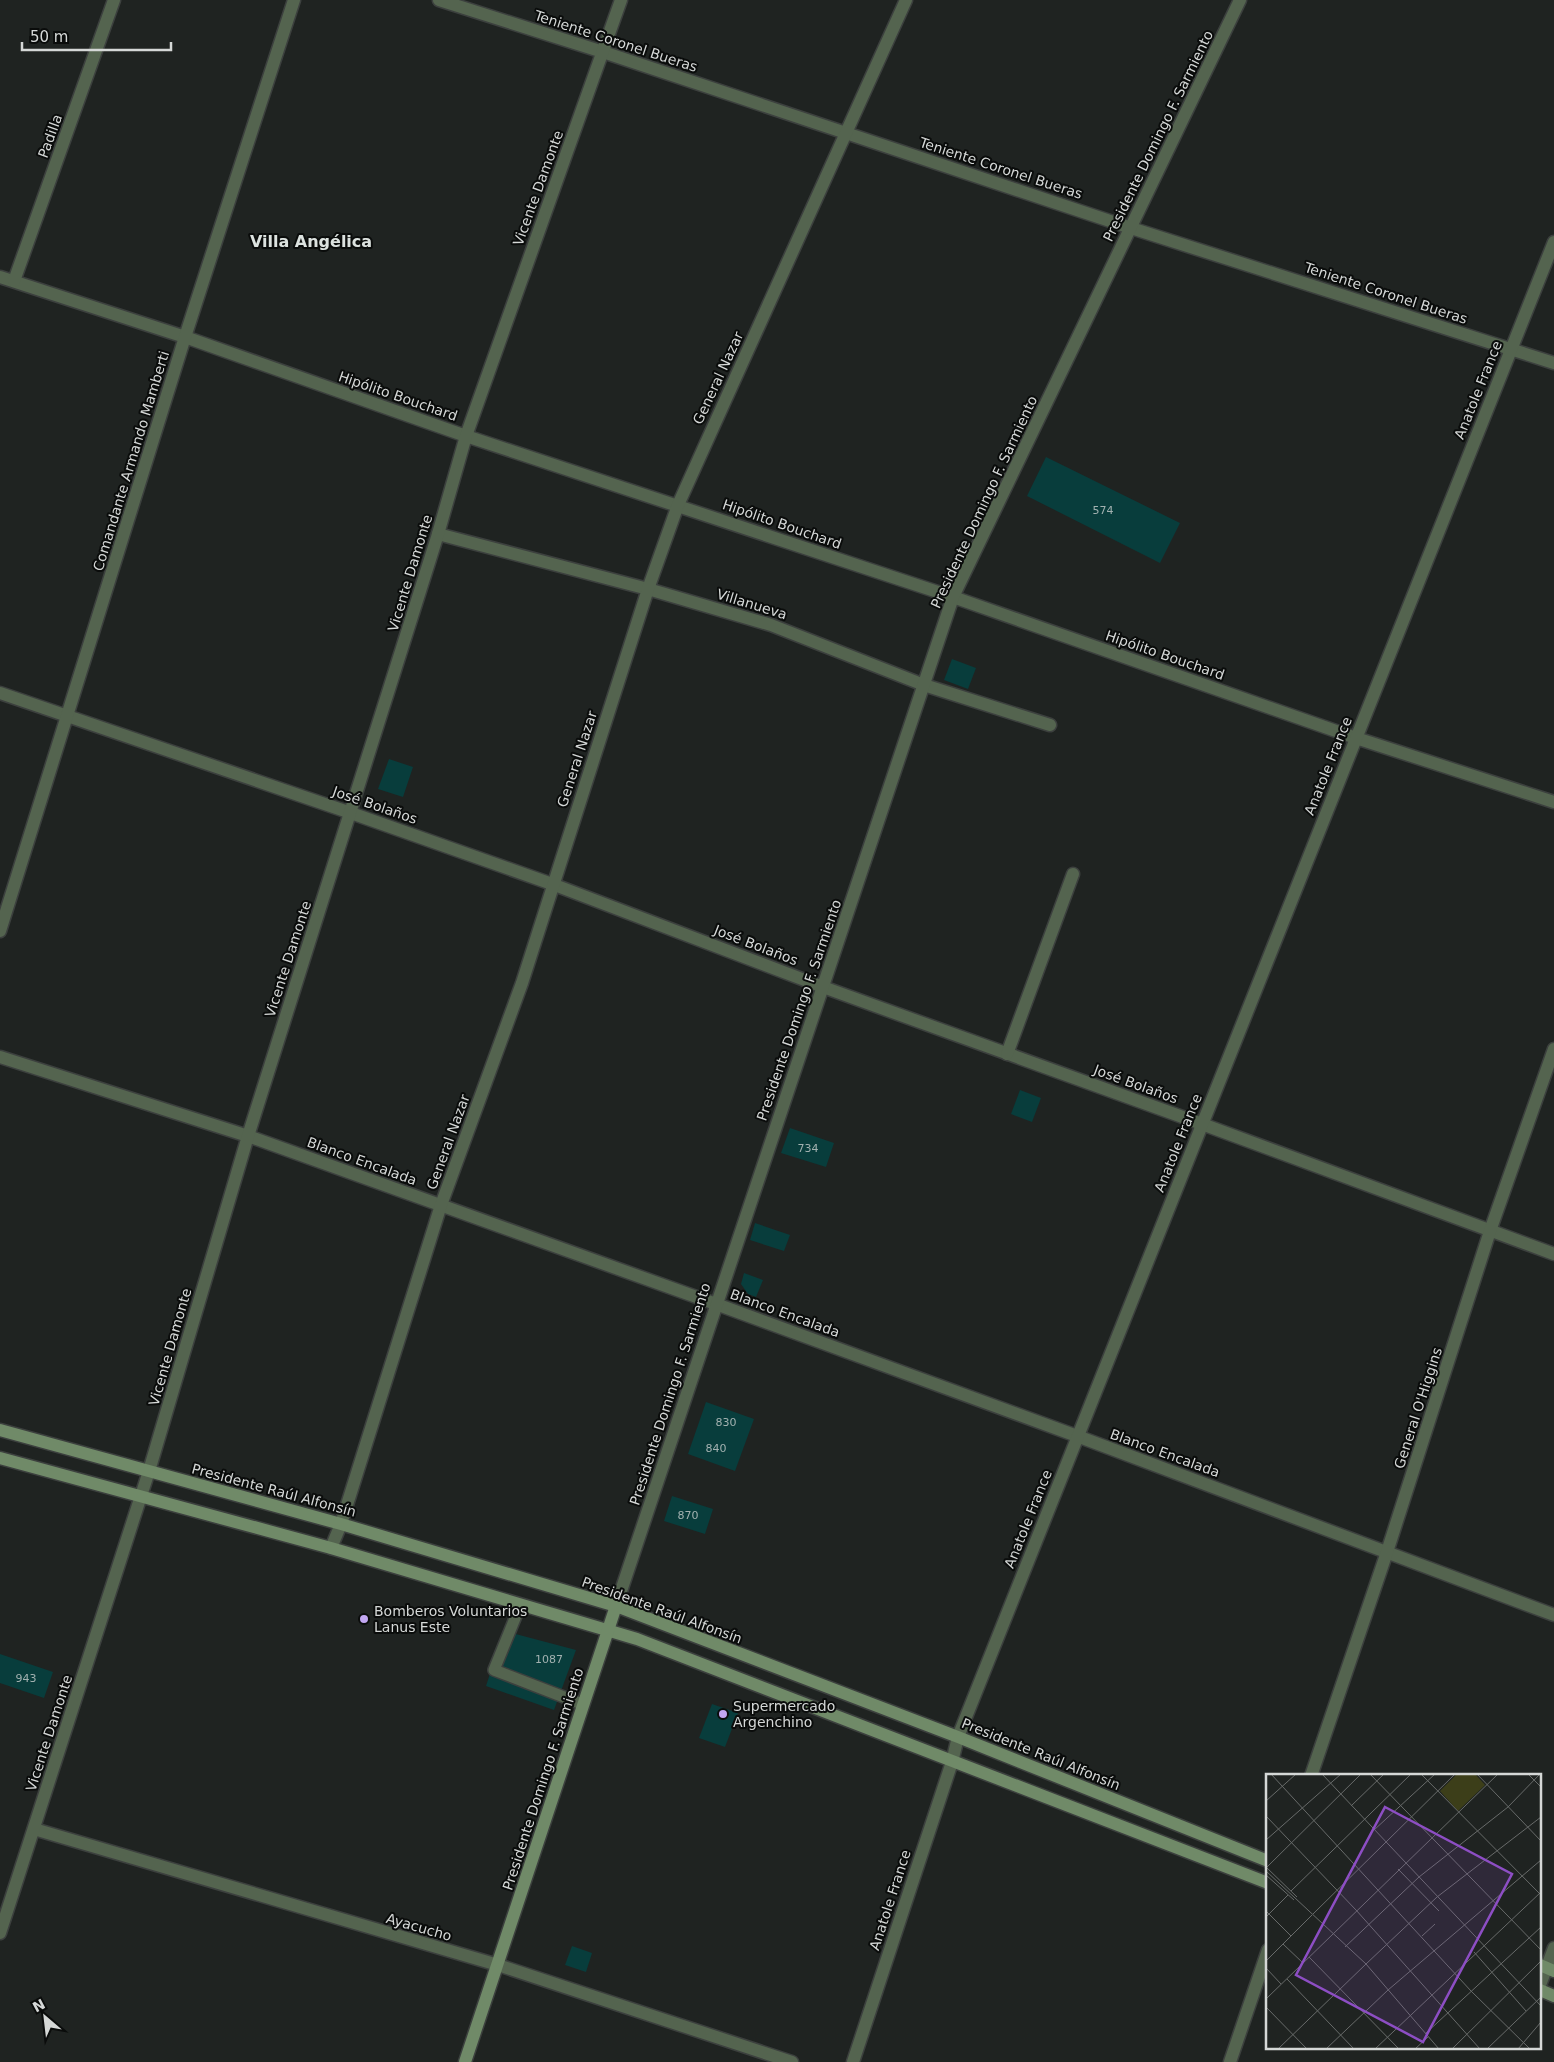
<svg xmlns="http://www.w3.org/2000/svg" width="1554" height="2062" viewBox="0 0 1554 2062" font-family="'DejaVu Sans',sans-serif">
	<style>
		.building { fill: #083d3c }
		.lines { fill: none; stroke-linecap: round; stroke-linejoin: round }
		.service-casing { stroke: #3c403e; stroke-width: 14 }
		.minor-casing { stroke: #3c403e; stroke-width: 15 }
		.tertiary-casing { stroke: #3c403e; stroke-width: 15 }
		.secondary-casing { stroke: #3c403e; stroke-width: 15 }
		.service { stroke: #54644f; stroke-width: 11 }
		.minor { stroke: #54644f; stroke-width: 12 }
		.tertiary { stroke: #54644f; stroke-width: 12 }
		.secondary { stroke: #708a68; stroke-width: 12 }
		.poi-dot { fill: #c2a7f2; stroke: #0a0c0b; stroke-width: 2 }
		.labels { text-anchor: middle; stroke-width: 4; stroke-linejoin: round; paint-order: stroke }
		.number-label { font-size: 11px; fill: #a2b1b0 }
		.street-label { font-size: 14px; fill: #d5d8d7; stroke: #0a0c0b }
		.poi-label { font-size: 14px; fill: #d5d8d7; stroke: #0a0c0b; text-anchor: start }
		.quarter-label { font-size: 16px; font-weight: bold; fill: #dce2df; stroke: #0a0c0b }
		.inset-road { fill: none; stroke: #686b6a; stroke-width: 1 }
		.view { fill: #8d4ec4; fill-opacity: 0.15; stroke: #8d4ec4; stroke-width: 2.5 }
		.inset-edge { fill: none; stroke: #d5d8d7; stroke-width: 2.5 }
	</style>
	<rect width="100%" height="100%" fill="#1f2321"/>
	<g class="building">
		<polygon points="1046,457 1180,523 1160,563 1027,496"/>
		<polygon points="952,659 976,668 968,689 944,680"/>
		<polygon points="389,759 413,767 403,797 378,789"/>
		<polygon points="1020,1090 1041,1098 1032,1122 1011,1114"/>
		<polygon points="790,1128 834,1143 826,1167 781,1153"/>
		<polygon points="755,1223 790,1235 784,1251 750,1240"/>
		<polygon points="744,1273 763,1280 756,1297 748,1294 741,1284"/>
		<polygon points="706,1402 754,1419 735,1471 688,1454"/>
		<polygon points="672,1496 713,1509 705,1534 664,1521"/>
		<polygon points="504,1631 576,1650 554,1710 486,1686"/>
		<polygon points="0,1654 53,1672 44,1698 0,1683"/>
		<polygon points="712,1704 738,1713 725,1747 699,1738"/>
		<polygon points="572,1946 592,1953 586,1972 565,1965"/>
	</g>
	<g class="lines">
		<defs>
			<polyline id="service" points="520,1606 494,1670 582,1704"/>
			<g id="minor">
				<polyline points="439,0 603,52 1131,228 1554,363"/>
				<polyline points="0,277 185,337 466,436 953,597 1356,738 1554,802"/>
				<polyline points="14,281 114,0"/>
				<polyline points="438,534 648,589 771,625 924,685 1050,725"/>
				<polyline points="0,693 351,813 552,884 823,987 1202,1124 1554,1254"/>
				<polyline points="0,931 185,337 294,0"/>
				<polyline points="1007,1054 1073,874"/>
				<polyline points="0,1057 248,1136 716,1304 1077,1436 1554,1615"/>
				<polyline points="331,1548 341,1524 441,1205 522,983 648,589 678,505 906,0"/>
				<polyline points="1311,1776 1387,1552 1490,1231 1554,1049"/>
				<polyline points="34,1829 498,1965 792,2062"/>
				<polyline points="0,1933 149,1471 248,1136 438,534 466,436 621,0"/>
				<polyline points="1540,1985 1554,1948"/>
				<polyline points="853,2062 952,1762 958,1737 1554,242"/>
				<polyline points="1230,2062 1268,1950"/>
			</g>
			<polyline id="tertiary" points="616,1606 953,597 1240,0"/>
			<g id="secondary">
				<polyline points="0,1430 341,1524 616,1606 958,1737 1268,1861"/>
				<polyline points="0,1458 331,1548 637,1639 1268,1883"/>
				<polyline points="1540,1965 1554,1971"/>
				<polyline points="1540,1990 1554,1996"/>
				<polyline points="465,2062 616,1606"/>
			</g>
		</defs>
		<use href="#service" class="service-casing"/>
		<use href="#minor" class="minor-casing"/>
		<use href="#tertiary" class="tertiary-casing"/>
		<use href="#secondary" class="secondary-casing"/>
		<use href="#service" class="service"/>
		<use href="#minor" class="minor"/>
		<use href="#tertiary" class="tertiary"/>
		<use href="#secondary" class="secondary"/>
	</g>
	<g class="poi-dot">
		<circle cx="364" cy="1619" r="5"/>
		<circle cx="723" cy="1714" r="5"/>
	</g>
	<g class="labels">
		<g class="number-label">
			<text x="1103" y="514">574</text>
			<text x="808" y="1152">734</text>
			<text x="726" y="1426">830</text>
			<text x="716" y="1452">840</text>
			<text x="688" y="1519">870</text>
			<text x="549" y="1663">1087</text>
			<text x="26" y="1682">943</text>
		</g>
		<g class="street-label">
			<text transform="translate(616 41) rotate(18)" y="5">Teniente Coronel Bueras</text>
			<text transform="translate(50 136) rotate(-70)" y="5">Padilla</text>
			<text transform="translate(1158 136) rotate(-64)" y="5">Presidente Domingo F. Sarmiento</text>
			<text transform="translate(1001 168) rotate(18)" y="5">Teniente Coronel Bueras</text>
			<text transform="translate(538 188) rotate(-70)" y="5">Vicente Damonte</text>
			<text transform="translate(1386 293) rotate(18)" y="5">Teniente Coronel Bueras</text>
			<text transform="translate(718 378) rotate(-65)" y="5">General Nazar</text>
			<text transform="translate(1478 390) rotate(-68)" y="5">Anatole France</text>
			<text transform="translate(398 396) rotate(19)" y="5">Hipólito Bouchard</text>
			<text transform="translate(131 461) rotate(-73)" y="5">Comandante Armando Mamberti</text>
			<text transform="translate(984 502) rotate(-65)" y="5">Presidente Domingo F. Sarmiento</text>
			<text transform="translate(782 524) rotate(19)" y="5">Hipólito Bouchard</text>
			<text transform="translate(410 573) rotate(-73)" y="5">Vicente Damonte</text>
			<text transform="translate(752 604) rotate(17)" y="5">Villanueva</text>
			<text transform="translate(1165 655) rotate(19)" y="5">Hipólito Bouchard</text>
			<text transform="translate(577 759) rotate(-72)" y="5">General Nazar</text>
			<text transform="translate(1328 766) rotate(-68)" y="5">Anatole France</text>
			<text transform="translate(375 805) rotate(19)" y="5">José Bolaños</text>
			<text transform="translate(756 945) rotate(21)" y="5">José Bolaños</text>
			<text transform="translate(288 959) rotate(-72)" y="5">Vicente Damonte</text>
			<text transform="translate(799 1010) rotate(-71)" y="5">Presidente Domingo F. Sarmiento</text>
			<text transform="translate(1136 1084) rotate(20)" y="5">José Bolaños</text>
			<text transform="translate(448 1142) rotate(-70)" y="5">General Nazar</text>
			<text transform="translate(1178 1143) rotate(-68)" y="5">Anatole France</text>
			<text transform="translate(362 1161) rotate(20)" y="5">Blanco Encalada</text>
			<text transform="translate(785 1313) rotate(20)" y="5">Blanco Encalada</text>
			<text transform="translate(170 1347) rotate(-74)" y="5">Vicente Damonte</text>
			<text transform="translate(670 1394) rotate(-72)" y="5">Presidente Domingo F. Sarmiento</text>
			<text transform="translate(1418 1408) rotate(-72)" y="5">General O'Higgins</text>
			<text transform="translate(1165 1453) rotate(20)" y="5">Blanco Encalada</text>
			<text transform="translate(274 1490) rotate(15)" y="5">Presidente Raúl Alfonsín</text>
			<text transform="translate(1028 1519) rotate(-68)" y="5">Anatole France</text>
			<text transform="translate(662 1610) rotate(20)" y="5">Presidente Raúl Alfonsín</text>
			<text transform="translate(49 1733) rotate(-72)" y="5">Vicente Damonte</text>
			<text transform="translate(1041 1754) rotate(22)" y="5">Presidente Raúl Alfonsín</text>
			<text transform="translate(543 1779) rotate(-72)" y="5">Presidente Domingo F. Sarmiento</text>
			<text transform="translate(890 1900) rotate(-72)" y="5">Anatole France</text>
			<text transform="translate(419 1927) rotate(16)" y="5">Ayacucho</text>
		</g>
		<g class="poi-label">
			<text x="374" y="1616">Bomberos Voluntarios<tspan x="374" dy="16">Lanus Este</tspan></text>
			<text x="733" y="1711">Supermercado<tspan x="733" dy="16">Argenchino</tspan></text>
		</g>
		<g class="quarter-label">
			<text x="311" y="247">Villa Angélica</text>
		</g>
	</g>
	<g transform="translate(1266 1774)">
		<rect width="275" height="275" fill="#1f2321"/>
		<path d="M191 0H209L219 11 192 37 174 17Z" fill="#3c3e19"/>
		<path class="inset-road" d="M5 0 205 217 264 275M56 0 275 232M104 0 275 176M155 0 275 121M211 0 275 67M262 0 275 13M0 27 30 0M85 32 118 0M0 42 90 136 214 275M108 56 169 0M0 66 75 0M0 93 31 123M1 93 95 0M132 95 173 137M0 97 100 190 173 275M0 101 28 126M25 117 145 0M0 137 25 162M47 140 189 0M0 143 22 121M156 162 169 150M17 170 37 189M79 173 153 103 242 33 274 0M208 178 260 237M43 183 133 275M0 187 46 141M100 190 171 123 275 43M0 194 15 210M21 205 88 275M0 225 232 0M0 233 41 275M159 260 275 153M12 275 100 190M60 275 122 216 275 86M109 275 275 118M149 275 162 263M186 275 275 187M221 275 275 223M252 275 275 248"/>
		<path class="view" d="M119 33 246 100 157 268 30 201Z"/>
		<rect width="275" height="275" class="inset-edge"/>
	</g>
	<g transform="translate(45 2017) rotate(332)" stroke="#0a0c0b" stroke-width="4" paint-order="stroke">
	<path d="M0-4L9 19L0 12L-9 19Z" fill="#d5d8d7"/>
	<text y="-8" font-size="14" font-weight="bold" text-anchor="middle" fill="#d5d8d7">N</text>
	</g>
	<path d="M22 42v8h149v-8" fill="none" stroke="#d5d8d7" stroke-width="2.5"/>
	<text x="30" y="42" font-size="15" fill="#d5d8d7" stroke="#0a0c0b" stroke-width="4" paint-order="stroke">50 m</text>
</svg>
